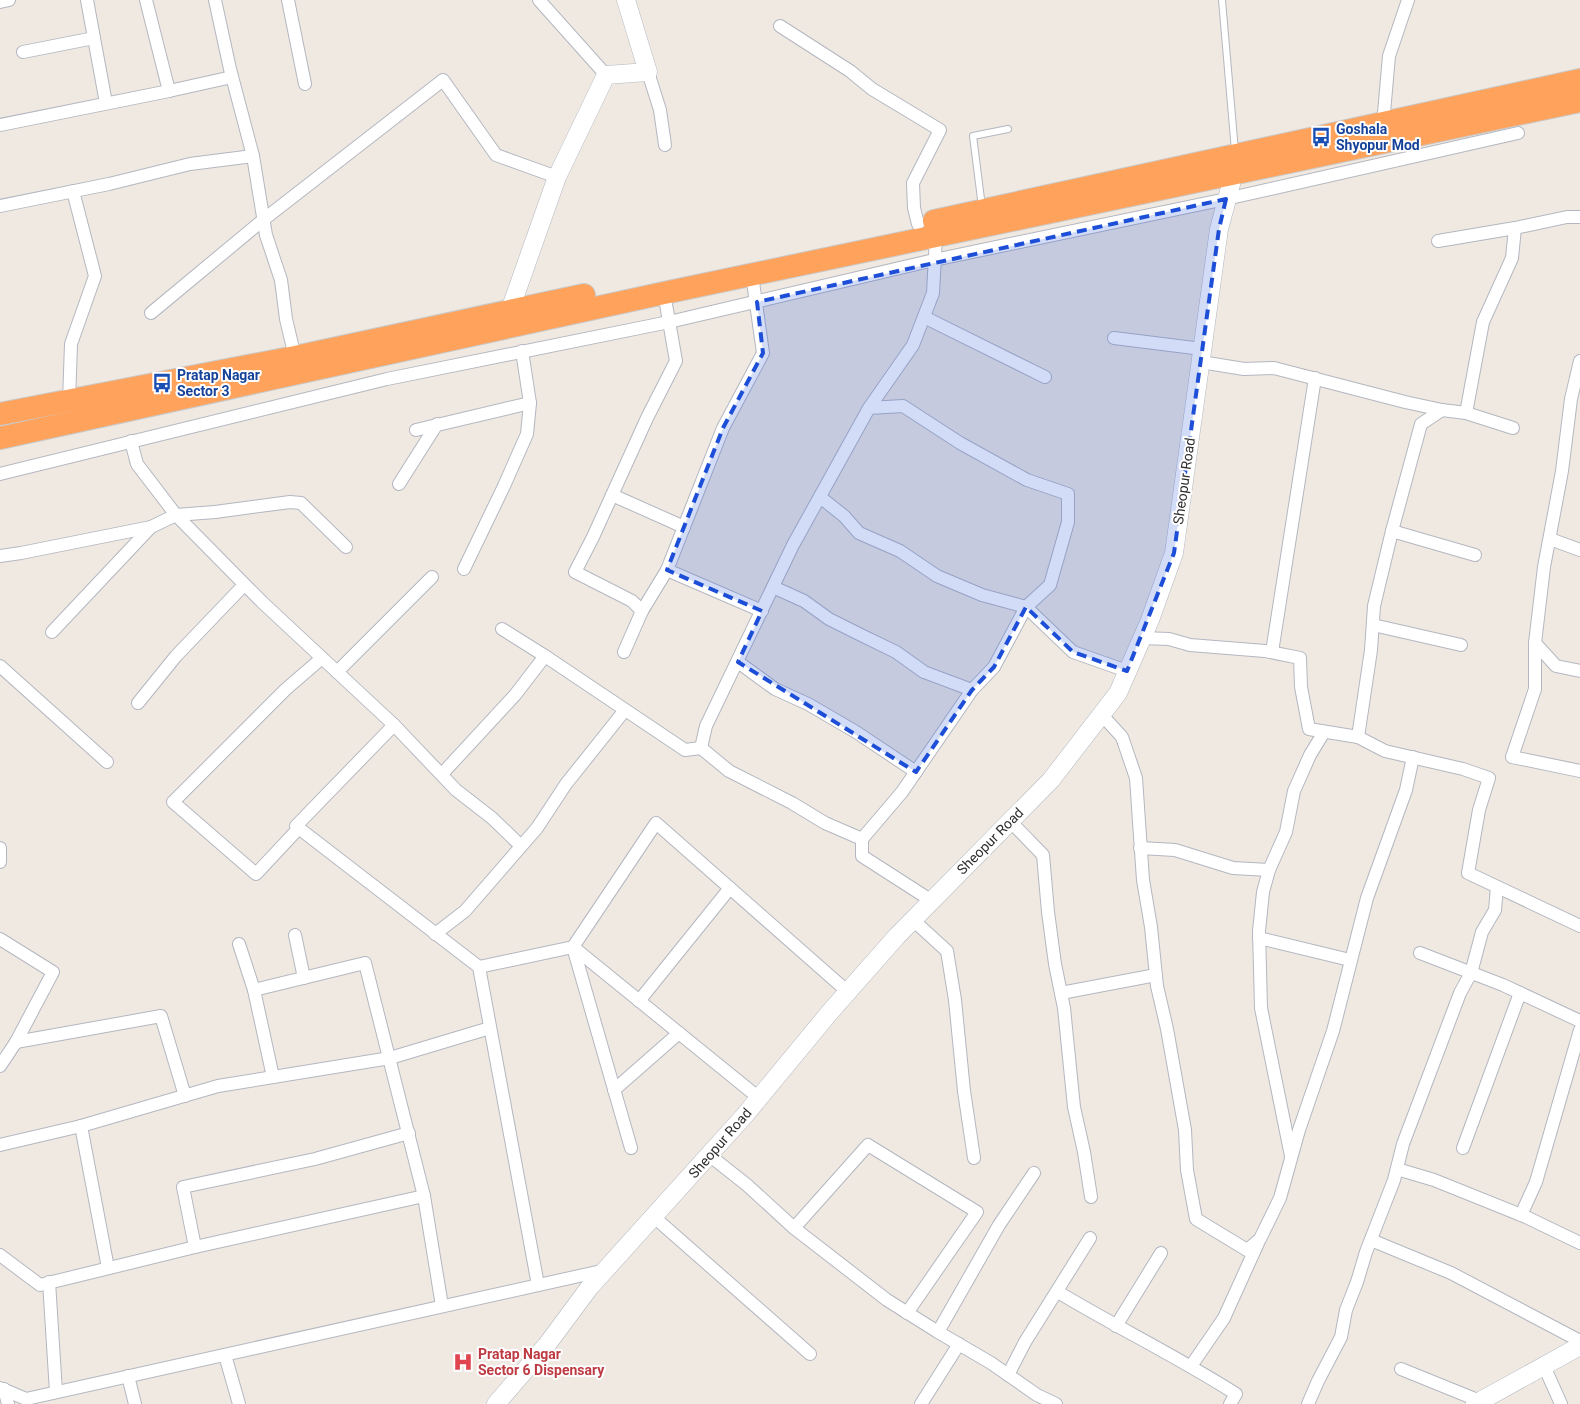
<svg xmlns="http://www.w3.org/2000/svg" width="1580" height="1404" viewBox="0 0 1580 1404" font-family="Roboto,sans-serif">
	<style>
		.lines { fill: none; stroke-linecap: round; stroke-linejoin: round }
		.lane-casing { stroke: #b4b7c1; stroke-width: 8 }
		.street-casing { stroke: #b4b7c1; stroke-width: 14 }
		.secondary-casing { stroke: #b4b7c1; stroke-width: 19 }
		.highway-casing { stroke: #c9c9c9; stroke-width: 24 }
		.lane { stroke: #fff; stroke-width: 6 }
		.street { stroke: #fff; stroke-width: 12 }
		.secondary { stroke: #fff; stroke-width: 18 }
		.highway { stroke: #ffa35c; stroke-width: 22 }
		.marked { fill: #1d4ed8; fill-opacity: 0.2; stroke: #1d4ed8; stroke-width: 4; stroke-dasharray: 10 6; stroke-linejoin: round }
		.labels { text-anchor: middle; stroke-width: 4; stroke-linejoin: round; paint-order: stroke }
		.transit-label { font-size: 14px; font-weight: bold; fill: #164399; stroke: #fff; text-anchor: start }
		.street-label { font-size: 14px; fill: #2e2e2e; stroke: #fff }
		.health-label { font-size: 14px; font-weight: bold; fill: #be3a42; stroke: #fff; text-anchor: start }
	</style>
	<rect width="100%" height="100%" fill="#efe9e1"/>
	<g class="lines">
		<defs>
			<g id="lane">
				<polyline points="1222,0 1235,151"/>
				<polyline points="982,207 973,136 1008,129"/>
			</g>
			<g id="street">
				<polyline points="215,0 230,69 253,156 266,235 281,280 286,319 295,357"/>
				<polyline points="288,0 305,84"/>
				<polyline points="539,0 606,75"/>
				<polyline points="0,2 9,0"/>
				<polyline points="780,26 850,71 872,89 940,130 913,183 914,208 918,224"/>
				<polyline points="94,38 106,103"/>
				<polyline points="23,52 94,38 87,0"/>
				<polyline points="648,72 660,110 665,145"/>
				<polyline points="169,91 232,77"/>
				<polyline points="1383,124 1389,56 1408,0"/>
				<polyline points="0,125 169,91 146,0"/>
				<polyline points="0,206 109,184 190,164 253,156"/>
				<polyline points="1438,241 1515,228"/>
				<polyline points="151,313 263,220 443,80 496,155 557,177"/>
				<polyline points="924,317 1045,377"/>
				<polyline points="1114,338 1202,349"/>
				<polyline points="1580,361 1571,399 1562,471 1544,567 1535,643 1535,689 1512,757 1580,771"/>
				<polyline points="1201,362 1244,369 1274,368 1405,402 1442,410 1466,413 1483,322 1512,258 1515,228 1567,217 1580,217"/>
				<polyline points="69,401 71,344 95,276 73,191"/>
				<polyline points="869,408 903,406 960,443 1027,480 1068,494 1068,522 1050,585 1026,607 994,667 972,690 902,792 862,839 825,823 792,803 729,771 701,748 706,726 793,545 869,408 913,345 933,293 936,237"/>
				<polyline points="1466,413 1513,428"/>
				<polyline points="416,430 530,403"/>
				<polyline points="131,441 137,464 176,515 262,602 394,725 296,826 479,967 538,1285"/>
				<polyline points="0,474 387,379 669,322 934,260 1226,199 1518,133"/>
				<polyline points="399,484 437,424"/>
				<polyline points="612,495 684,527"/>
				<polyline points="820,497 844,516 859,533 900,551 937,576 982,595 1026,607 1073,652 1127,671"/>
				<polyline points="1392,531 1475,555"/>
				<polyline points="1550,539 1580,550"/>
				<polyline points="0,556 21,553 151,527"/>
				<polyline points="464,569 504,486 527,434 530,403 522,351"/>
				<polyline points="667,570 762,611"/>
				<polyline points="773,587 804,601 829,619 861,635 896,652 924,672 972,690"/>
				<polyline points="642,611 667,570 723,428 763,353 752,275"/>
				<polyline points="1373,625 1461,645"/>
				<polyline points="502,629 545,656 685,750 701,748"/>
				<polyline points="52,632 151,527 176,515 215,512 290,502 301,503 346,547"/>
				<polyline points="1142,638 1169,639 1190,645 1265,651 1300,658 1301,687 1309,729 1358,737 1371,650 1374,606 1392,531 1421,424 1442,410"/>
				<polyline points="1535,643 1556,666 1580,671"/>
				<polyline points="624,652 642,611 632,601 575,572 593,537 647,418 676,361 664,293"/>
				<polyline points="1272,652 1315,378"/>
				<polyline points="738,662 775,689 808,704 856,732 916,772"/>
				<polyline points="0,666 107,762"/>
				<polyline points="337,672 432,577"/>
				<polyline points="138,703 176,656 244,585"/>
				<polyline points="1101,714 1122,737 1136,778 1143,880 1151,927 1157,986 1167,1029 1185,1130 1187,1170 1196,1219 1247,1250 1260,1239 1280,1198 1299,1130 1333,1031 1367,898 1406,790 1413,757"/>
				<polyline points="394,725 456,790 492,818 521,846"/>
				<polyline points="1358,737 1385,751 1463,769 1489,778 1479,810 1468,873 1580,926"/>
				<polyline points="442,774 515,695 545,656"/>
				<polyline points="1010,821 1043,855 1048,912 1055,964 1064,1008 1074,1107 1084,1152 1091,1197"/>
				<polyline points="299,828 256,874 173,802 286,689 322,658"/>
				<polyline points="862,839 862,856 932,901"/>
				<polyline points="0,848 0,862"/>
				<polyline points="1140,848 1175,850 1233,868 1269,870"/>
				<polyline points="913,920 947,951 955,1000 964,1091 974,1158"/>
				<polyline points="435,934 465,911 537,828 566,784 625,710"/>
				<polyline points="295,935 304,978"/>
				<polyline points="1259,938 1350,960"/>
				<polyline points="0,939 53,972 16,1042 0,1066"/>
				<polyline points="239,944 254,990"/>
				<polyline points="1420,953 1503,985 1580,1021"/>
				<polyline points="479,967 573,947 631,1148"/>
				<polyline points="1061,993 1156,975"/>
				<polyline points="639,1001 730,888"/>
				<polyline points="16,1042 161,1016 185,1096"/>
				<polyline points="273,1077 254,990 365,963 424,1196 442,1306"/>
				<polyline points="614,1090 679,1033"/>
				<polyline points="759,1098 573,947 656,823 848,992"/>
				<polyline points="81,1126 108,1268"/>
				<polyline points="0,1145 81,1126 218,1086 390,1058 490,1028"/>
				<polyline points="1463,1148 1520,993"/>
				<polyline points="709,1155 747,1185 794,1228 887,1300 938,1332 991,1363 1037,1395 1056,1404"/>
				<polyline points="1291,1156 1261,1008 1259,931 1263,892 1269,870 1286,832 1294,791 1310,755 1324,732"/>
				<polyline points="1397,1169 1434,1180 1526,1217 1580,1243"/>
				<polyline points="1521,1215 1536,1182 1580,1030"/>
				<polyline points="654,1217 810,1354"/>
				<polyline points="794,1228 868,1145 977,1212 907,1313"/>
				<polyline points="1371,1240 1451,1273 1580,1341"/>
				<polyline points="195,1247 183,1187 315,1159 409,1133"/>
				<polyline points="0,1255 40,1285 195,1247 424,1196"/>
				<polyline points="49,1282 56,1392"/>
				<path d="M1058 1292C1116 1327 1178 1357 1236 1394L1230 1404"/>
				<polyline points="1116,1326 1161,1253"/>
				<polyline points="938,1332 999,1225 1034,1173"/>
				<polyline points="225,1355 239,1404"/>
				<polyline points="1191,1366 1224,1318 1258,1243"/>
				<polyline points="1544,1366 1561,1404"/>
				<polyline points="1401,1369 1480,1401"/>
				<polyline points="1008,1375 1025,1342 1090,1238"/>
				<polyline points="128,1376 135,1404"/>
				<polyline points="0,1388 26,1399 606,1270"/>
				<polyline points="4,1389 8,1404"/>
				<polyline points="921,1404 959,1344"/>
				<polyline points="1308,1404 1318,1381 1341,1337 1346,1310 1357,1282 1366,1252 1394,1180 1403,1144 1460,993 1471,973 1482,932 1495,910 1497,887"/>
			</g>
			<g id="secondary">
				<polyline points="510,310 557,177 606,75 648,72 626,0"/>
				<polyline points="496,1404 546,1346 589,1288 745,1115 830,1012 897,936 1051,780 1118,693 1150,620 1174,553 1219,229 1234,173 1235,164"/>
				<polyline points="1475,1404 1580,1346"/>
			</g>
			<g id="highway">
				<polyline points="934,221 1580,80"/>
				<polyline points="0,414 295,357 584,295"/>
				<polyline points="0,438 664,293 1580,101"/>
			</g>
		</defs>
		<use href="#lane" class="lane-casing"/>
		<use href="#street" class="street-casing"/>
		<use href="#secondary" class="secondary-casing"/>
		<use href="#highway" class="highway-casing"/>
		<use href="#lane" class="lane"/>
		<use href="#street" class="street"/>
		<use href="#secondary" class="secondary"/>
		<use href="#highway" class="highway"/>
	</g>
	<path class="marked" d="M1226 199 1219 229 1174 553 1127 671 1073 652 1026 607 994 667 972 690 916 772 738 662 762 611 667 570 723 428 763 353 757 302Z"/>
	<defs>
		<symbol id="bus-bare" viewBox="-9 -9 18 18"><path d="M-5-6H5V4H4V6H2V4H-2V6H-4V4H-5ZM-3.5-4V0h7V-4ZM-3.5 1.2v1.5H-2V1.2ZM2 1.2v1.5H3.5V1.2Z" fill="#1a4fb4" stroke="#fff" stroke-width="2.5" paint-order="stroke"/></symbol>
		<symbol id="hospital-bare" viewBox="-9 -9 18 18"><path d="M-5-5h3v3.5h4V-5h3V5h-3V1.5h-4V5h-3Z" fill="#e0444e" stroke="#fff" stroke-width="2.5" paint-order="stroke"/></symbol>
	</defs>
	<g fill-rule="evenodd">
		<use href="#bus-bare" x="1307" y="123" width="28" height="28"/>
		<use href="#bus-bare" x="148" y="369" width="28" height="28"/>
		<use href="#hospital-bare" x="449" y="1348" width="28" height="28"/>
	</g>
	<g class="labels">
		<g class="transit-label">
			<text x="1336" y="134">Goshala<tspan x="1336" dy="16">Shyopur Mod</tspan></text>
			<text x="177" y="380">Pratap Nagar<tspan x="177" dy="16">Sector 3</tspan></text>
		</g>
		<g class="street-label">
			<text transform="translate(1184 481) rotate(-82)" y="5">Sheopur Road</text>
			<text transform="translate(990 841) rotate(-45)" y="5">Sheopur Road</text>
			<text transform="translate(720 1143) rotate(-49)" y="5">Sheopur Road</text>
		</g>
		<g class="health-label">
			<text x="478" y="1359">Pratap Nagar<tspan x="478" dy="16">Sector 6 Dispensary</tspan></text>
		</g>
	</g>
</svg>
